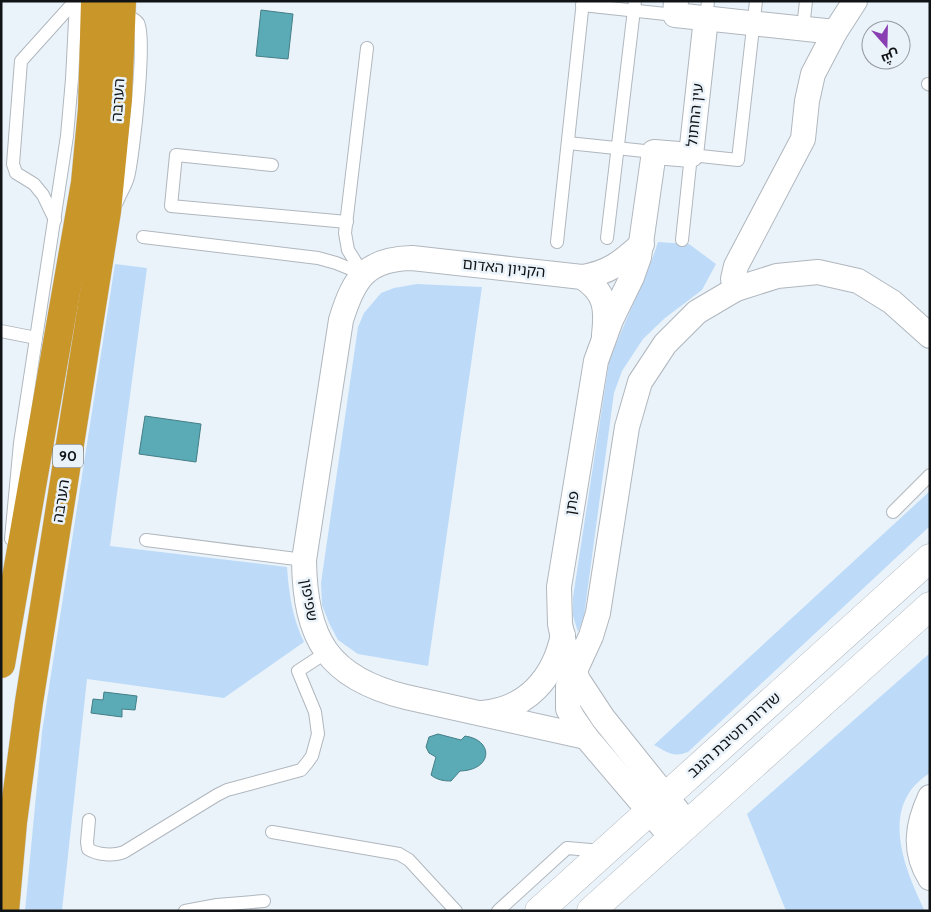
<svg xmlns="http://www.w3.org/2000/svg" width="931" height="912" viewBox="0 0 931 912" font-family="Cabin,Cairo,'Noto Sans Hebrew',sans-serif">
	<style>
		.green { fill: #bddbf8 }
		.water { fill: #5aabb6; stroke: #447e86 }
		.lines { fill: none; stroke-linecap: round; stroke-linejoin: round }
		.lane-casing { stroke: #b0b7be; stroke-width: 14 }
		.street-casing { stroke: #b0b7be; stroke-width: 26 }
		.secondary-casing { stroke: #b0b7be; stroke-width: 29 }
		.highway-casing { stroke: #cfd0d0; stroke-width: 29 }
		.lane { stroke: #fff; stroke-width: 12 }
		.street { stroke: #fff; stroke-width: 24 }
		.secondary { stroke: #fff; stroke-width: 28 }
		.highway { stroke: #c99629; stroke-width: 28 }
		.labels { text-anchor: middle; stroke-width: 5; stroke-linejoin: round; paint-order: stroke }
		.shield { fill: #ebf3fa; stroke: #52575a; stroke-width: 1 }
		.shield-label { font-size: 14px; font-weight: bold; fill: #111416 }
		.street-label { font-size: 15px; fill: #111416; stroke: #ebf3fa }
	</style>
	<rect width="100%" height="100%" fill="#ebf3fa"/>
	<g class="green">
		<path d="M658 242 689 244 716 264 702 290 665 318 643 339 622 371 614 393 584 616 578 632 573 616V597L609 362C624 321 645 283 658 242Z"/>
		<path d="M115 264 147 268 110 546 287 567C289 594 292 617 304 642L224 698 87 679 62 911H25L42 732Z"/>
		<polygon points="417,284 482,287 428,666 358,654 338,640 329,623 322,605 321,583 358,327 364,313 381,293 394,288"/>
		<path d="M930 491V526L688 752C673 758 667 752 654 745Z"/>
		<path d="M930 653V773C878 805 904 868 925 911H786L747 814Z"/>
	</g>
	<g class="water">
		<polygon points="261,10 293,14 288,59 256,56"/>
		<polygon points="145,416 201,424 196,462 139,454"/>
		<polygon points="104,692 137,696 135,710 122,709 122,717 91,713 93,699 103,700"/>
		<path d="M438 734 461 740 465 736C494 740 493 770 460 771L451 781C444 781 437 780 431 775L436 757 429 753 426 747 429 737Z"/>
	</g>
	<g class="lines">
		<defs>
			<g id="lane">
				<polyline points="582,5 675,15"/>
				<polyline points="706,18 708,1"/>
				<polyline points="803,28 806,1"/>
				<polyline points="928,84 930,85"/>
				<polyline points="568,143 654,152"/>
				<polyline points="272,165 176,155 171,206 347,222"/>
				<path d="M117 202C120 194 126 185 128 177 133 159 147 33 138 23 135 18 126 16 121 13"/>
				<polyline points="55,220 43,195 34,184 16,173 13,164 21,61 75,1"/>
				<polyline points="143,237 318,258 336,263 363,274"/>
				<polyline points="607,238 635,1"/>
				<polyline points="682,240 691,155 738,160 756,1"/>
				<polyline points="557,242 583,1"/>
				<polyline points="363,274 348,250 345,233 367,48"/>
				<polyline points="1,331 36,338"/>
				<polyline points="893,512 930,475"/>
				<polyline points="11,539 20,443 67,136 72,79 76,1"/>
				<polyline points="146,540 304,560"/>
				<path d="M89 820 87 842 88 849C97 855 114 856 124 852L217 795 227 790 301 770 307 763 312 756 318 734 315 712 298 671 327 652"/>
				<polyline points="272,832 399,854 409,860 456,911"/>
				<polyline points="185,911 217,905 264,901"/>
				<polyline points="498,911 567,848 602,851"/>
			</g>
			<g id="street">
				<polyline points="676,1 675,15 835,32"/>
				<path d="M582 277C609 273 622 262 642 244"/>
				<polyline points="736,289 733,279 736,266 803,139 807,101 813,74 835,32 855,1"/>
				<path d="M482 713C527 709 554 678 563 635"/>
				<path d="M586 737 406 697C328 678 305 639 304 560L341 320C354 278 366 259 412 258L582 277C606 292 607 309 604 335"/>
				<path d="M930 797C917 825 913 851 930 878"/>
				<polyline points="688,824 603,718 578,680 564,643 560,624 559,587 596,361 611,320 632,277 639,257 654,152 691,155 706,18"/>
				<polyline points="672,838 586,737 573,718 568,709 568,686 591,636 598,613 627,427 640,382 665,344 697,312 736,289 777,276 818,272 858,281 892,302 930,336"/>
			</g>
			<g id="secondary">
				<polyline points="539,911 930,558"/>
				<polyline points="591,911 930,606"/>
			</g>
			<g id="highway">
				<polyline points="1,664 85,183 92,109 95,1"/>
				<polyline points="5,911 13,822 29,702 107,211 118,99 122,1"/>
			</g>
		</defs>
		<use href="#lane" class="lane-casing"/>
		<use href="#street" class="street-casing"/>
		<use href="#secondary" class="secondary-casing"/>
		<use href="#highway" class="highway-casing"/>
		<use href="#lane" class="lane"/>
		<use href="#street" class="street"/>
		<use href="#secondary" class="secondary"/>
		<use href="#highway" class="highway"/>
	</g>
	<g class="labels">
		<rect class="shield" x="53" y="444.5" width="30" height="23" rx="4"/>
		<g class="shield-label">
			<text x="68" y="461">90</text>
		</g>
		<g class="street-label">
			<text transform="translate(118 100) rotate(-86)" y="5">הערבה</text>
			<text transform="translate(695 115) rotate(-84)" y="5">עין החתול</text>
			<text transform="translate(504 268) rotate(6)" y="5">הקניון האדום</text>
			<text transform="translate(61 501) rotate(-81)" y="5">הערבה</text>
			<text transform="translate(572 503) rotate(-81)" y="5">פתן</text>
			<text transform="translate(309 600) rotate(80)" y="5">שפיפון</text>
			<text transform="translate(734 735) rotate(-42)" y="5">שדרות חטיבת הנגב</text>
		</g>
	</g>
	<rect width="931" height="912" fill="none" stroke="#111416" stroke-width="5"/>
	<g transform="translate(886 45) rotate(160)"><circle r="24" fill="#ebf3fa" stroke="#949a9f"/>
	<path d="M0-4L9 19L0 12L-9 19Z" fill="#893fb1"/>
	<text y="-8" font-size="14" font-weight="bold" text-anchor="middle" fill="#111416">ش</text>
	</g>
</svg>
